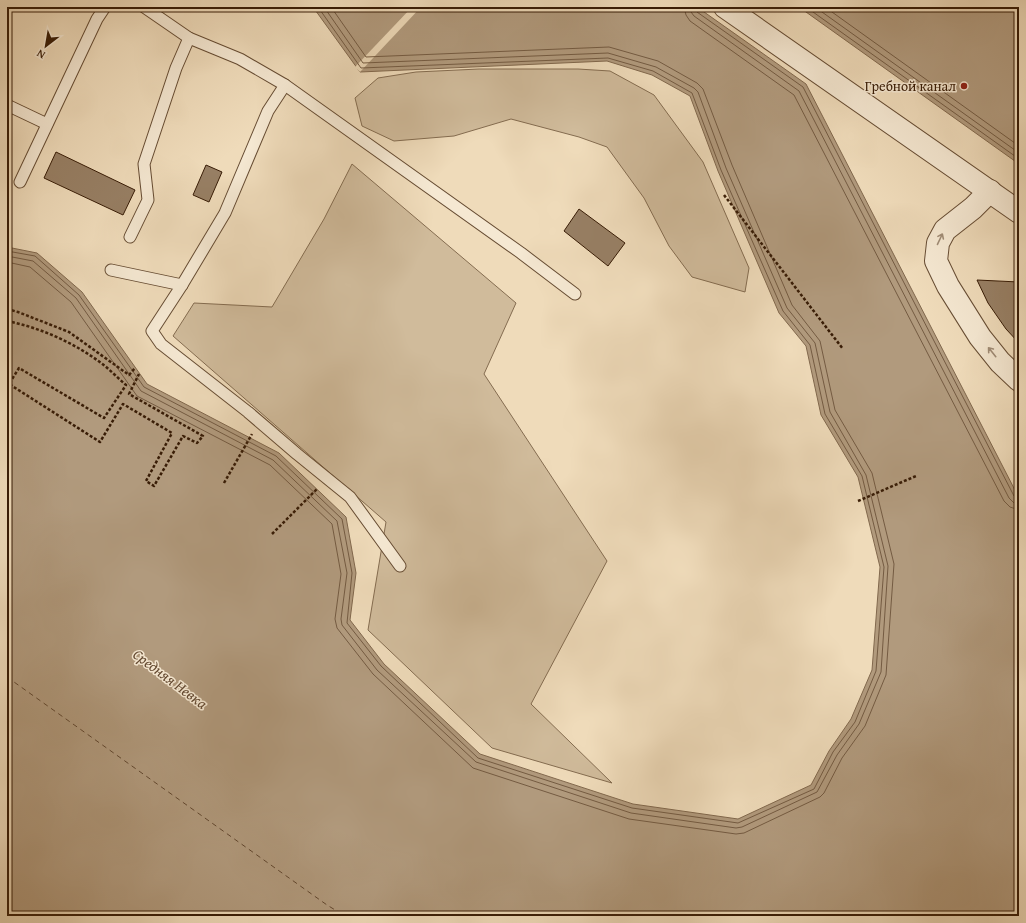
<svg xmlns="http://www.w3.org/2000/svg" width="1026" height="923" viewBox="0 0 1026 923" font-family="'Gentium Book Plus',serif">
	<style>
		.green { fill: #d0bb9b; stroke: #846c50 }
		.water { fill: #b19a7d; stroke: #81684d }
		.pier { fill: #efdbba }
		.lines { fill: none; stroke-linecap: round; stroke-linejoin: round }
		.shore { stroke: #745b42; stroke-width: 1 }
		.ferry { stroke: #624830; stroke-width: 1; stroke-dasharray: 5 4; stroke-linecap: butt }
		.building { fill: #977f64; stroke: #381c06 }
		.lane-casing { stroke: #664c33; stroke-width: 13 }
		.street-casing { stroke: #664c33; stroke-width: 24 }
		.path { stroke: #381c06; stroke-width: 2.5; stroke-dasharray: 3 2; stroke-linecap: butt }
		.lane { stroke: #f5e8d2; stroke-width: 11 }
		.street { stroke: #f5e8d2; stroke-width: 22 }
		.oneway { stroke: #a08c76 }
		.poi-dot { fill: #8f2418; stroke: #f5e8d2; stroke-width: 1.5 }
		.labels { text-anchor: middle; stroke-width: 3; stroke-linejoin: round; paint-order: stroke }
		.poi-label { font-size: 14px; fill: #381c06; stroke: #f5e8d2; text-anchor: end }
		.water-label { font-size: 15px; font-style: italic; fill: #624830; stroke: #f5e8d2 }
	</style>
	<rect width="100%" height="100%" fill="#efdbba"/>
	<filter id="stains"><feTurbulence type="fractalNoise" baseFrequency=".005" numOctaves="4"/><feColorMatrix values="0 0 0 0 .2 0 0 0 0 .09 0 0 0 0 .02 0 0 0 .5 -.17"/></filter>
	<radialGradient id="worn" r=".72"><stop offset=".6" stop-color="#630" stop-opacity="0"/><stop offset="1" stop-color="#630" stop-opacity=".3"/></radialGradient>
	<g class="green">
		<polygon points="479,69 578,69 610,71 654,95 703,162 749,268 745,292 692,277 669,246 644,198 607,147 579,137 511,119 454,136 394,141 362,126 355,98 378,78 416,72"/>
		<polygon points="352,164 516,303 484,374 607,561 531,704 612,783 492,748 368,630 386,522 173,336 194,303 272,307 324,219"/>
	</g>
	<g class="water">
		<polygon points="313,7 697,7 806,84 1019,498 1019,916 7,916 7,247 37,253 82,292 147,384 279,453 346,517 356,573 350,620 384,664 480,754 633,804 738,819 811,785 829,751 851,719 872,670 880,567 858,477 821,415 806,346 779,313 718,171 690,96 652,75 607,61 360,72"/>
		<polygon points="799,7 1019,7 1019,164"/>
	</g>
	<polygon class="pier" points="412,7 421,7 360,72 355,67"/>
	<g class="lines">
		<g class="shore">
			<polyline points="684,7 686,15 690,21 794,95 1004,501 1010,507 1019,510"/>
			<polyline points="690,7 691,12 694,16 799,91 1009,498 1014,503 1019,504"/>
			<polyline points="695,7 697,12 803,87 1014,496 1016,498 1019,499"/>
			<polyline points="806,7 1019,159"/>
			<polyline points="815,7 1019,153"/>
			<polyline points="825,7 1019,146"/>
			<polyline points="7,251 35,256 79,295 144,387 276,456 342,519 352,573 347,623 381,666 478,758 632,808 738,823 814,789 833,752 855,722 876,671 884,567 862,476 825,414 810,345 783,311 721,170 692,93 653,71 608,58 361,68 318,7"/>
			<polyline points="7,256 33,261 76,298 141,391 273,460 337,521 347,573 341,619 342,625 377,670 476,762 631,813 736,828 742,827 817,792 837,755 859,724 881,672 888,566 866,475 830,412 815,343 787,308 726,168 698,92 694,88 656,67 608,53 363,63 324,7"/>
			<polyline points="7,262 30,267 71,302 137,396 270,465 332,524 341,574 335,619 337,628 373,674 473,768 629,819 736,834 744,833 820,797 824,793 842,758 865,726 886,675 894,564 872,473 835,410 820,341 792,305 732,165 703,89 697,83 658,61 609,47 366,57 331,7"/>
		</g>
		<polyline class="ferry" points="7,677 327,905 345,916"/>
	</g>
	<g class="building">
		<polygon points="56,152 135,190 123,215 44,178"/>
		<polygon points="206,165 222,172 209,202 193,195"/>
		<polygon points="579,209 625,243 608,266 564,231"/>
		<polygon points="977,280 1019,282 1019,343 1006,329 988,303"/>
	</g>
	<g class="lines">
		<defs>
			<g id="lane">
				<polyline points="144,7 189,38 240,59 285,85 521,253 575,294"/>
				<polyline points="285,85 268,111 225,213 182,285 152,331 161,344 248,412 297,454 350,497 400,566"/>
				<polyline points="7,105 47,124"/>
				<polyline points="20,182 97,19 105,7"/>
				<polyline points="130,237 148,200 144,164 176,68 189,38"/>
				<polyline points="111,270 182,285"/>
			</g>
			<g id="street">
				<polyline points="725,7 1019,212"/>
				<polyline points="990,191 973,208 945,230 938,243 936,261 948,286 980,337 1000,362 1019,380"/>
			</g>
		</defs>
		<use href="#lane" class="lane-casing"/>
		<use href="#street" class="street-casing"/>
		<g class="path">
			<polyline points="724,195 843,349"/>
			<polyline points="7,309 18,312 69,332 129,375 135,368"/>
			<path d="M7 321C42 328 77 344 105 366 112 372 119 379 126 385L104 418 19 368 9 384 100 442 123 404 172 433 146 481 154 486 183 436 197 443 203 436 129 394 139 374"/>
			<polyline points="224,483 252,434"/>
			<polyline points="858,501 916,476"/>
			<polyline points="272,534 317,489"/>
		</g>
		<use href="#lane" class="lane"/>
		<use href="#street" class="street"/>
	</g>
	<defs><path id="oneway-shaft" d="M-6 0H5M1.5-3L5.5 0L1.5 3" fill="none" stroke-width="1.6" stroke-linecap="round" stroke-linejoin="round"/></defs>
	<g class="oneway">
		<use href="#oneway-shaft" transform="translate(940 239) rotate(-65)"/>
		<use href="#oneway-shaft" transform="translate(992 352) rotate(-129)"/>
	</g>
	<circle class="poi-dot" cx="964" cy="86" r="4"/>
	<g class="labels">
		<g class="poi-label">
			<text x="956" y="91">Гребной канал</text>
		</g>
		<g class="water-label">
			<text transform="translate(170 679) rotate(37)" y="5">Средняя Невка</text>
		</g>
	</g>
	<rect width="1026" height="923" fill="none" stroke="#efdbba" stroke-width="24"/>
	<rect x="8" y="8" width="1010" height="907" fill="none" stroke="#381c06" stroke-width="2"/>
	<rect x="12" y="12" width="1002" height="899" fill="none" stroke="#381c06"/>
	<g transform="translate(46 46) rotate(211)" stroke="#f5e8d2" stroke-width="3" paint-order="stroke">
	<path d="M0-3L7 15L0 10L-7 15Z" fill="#381c06"/>
	<text y="-6" font-size="11" font-weight="bold" text-anchor="middle" fill="#381c06">N</text>
	</g>
	<rect width="100%" height="100%" filter="url(#stains)"/>
	<rect width="100%" height="100%" fill="url(#worn)"/>
</svg>
